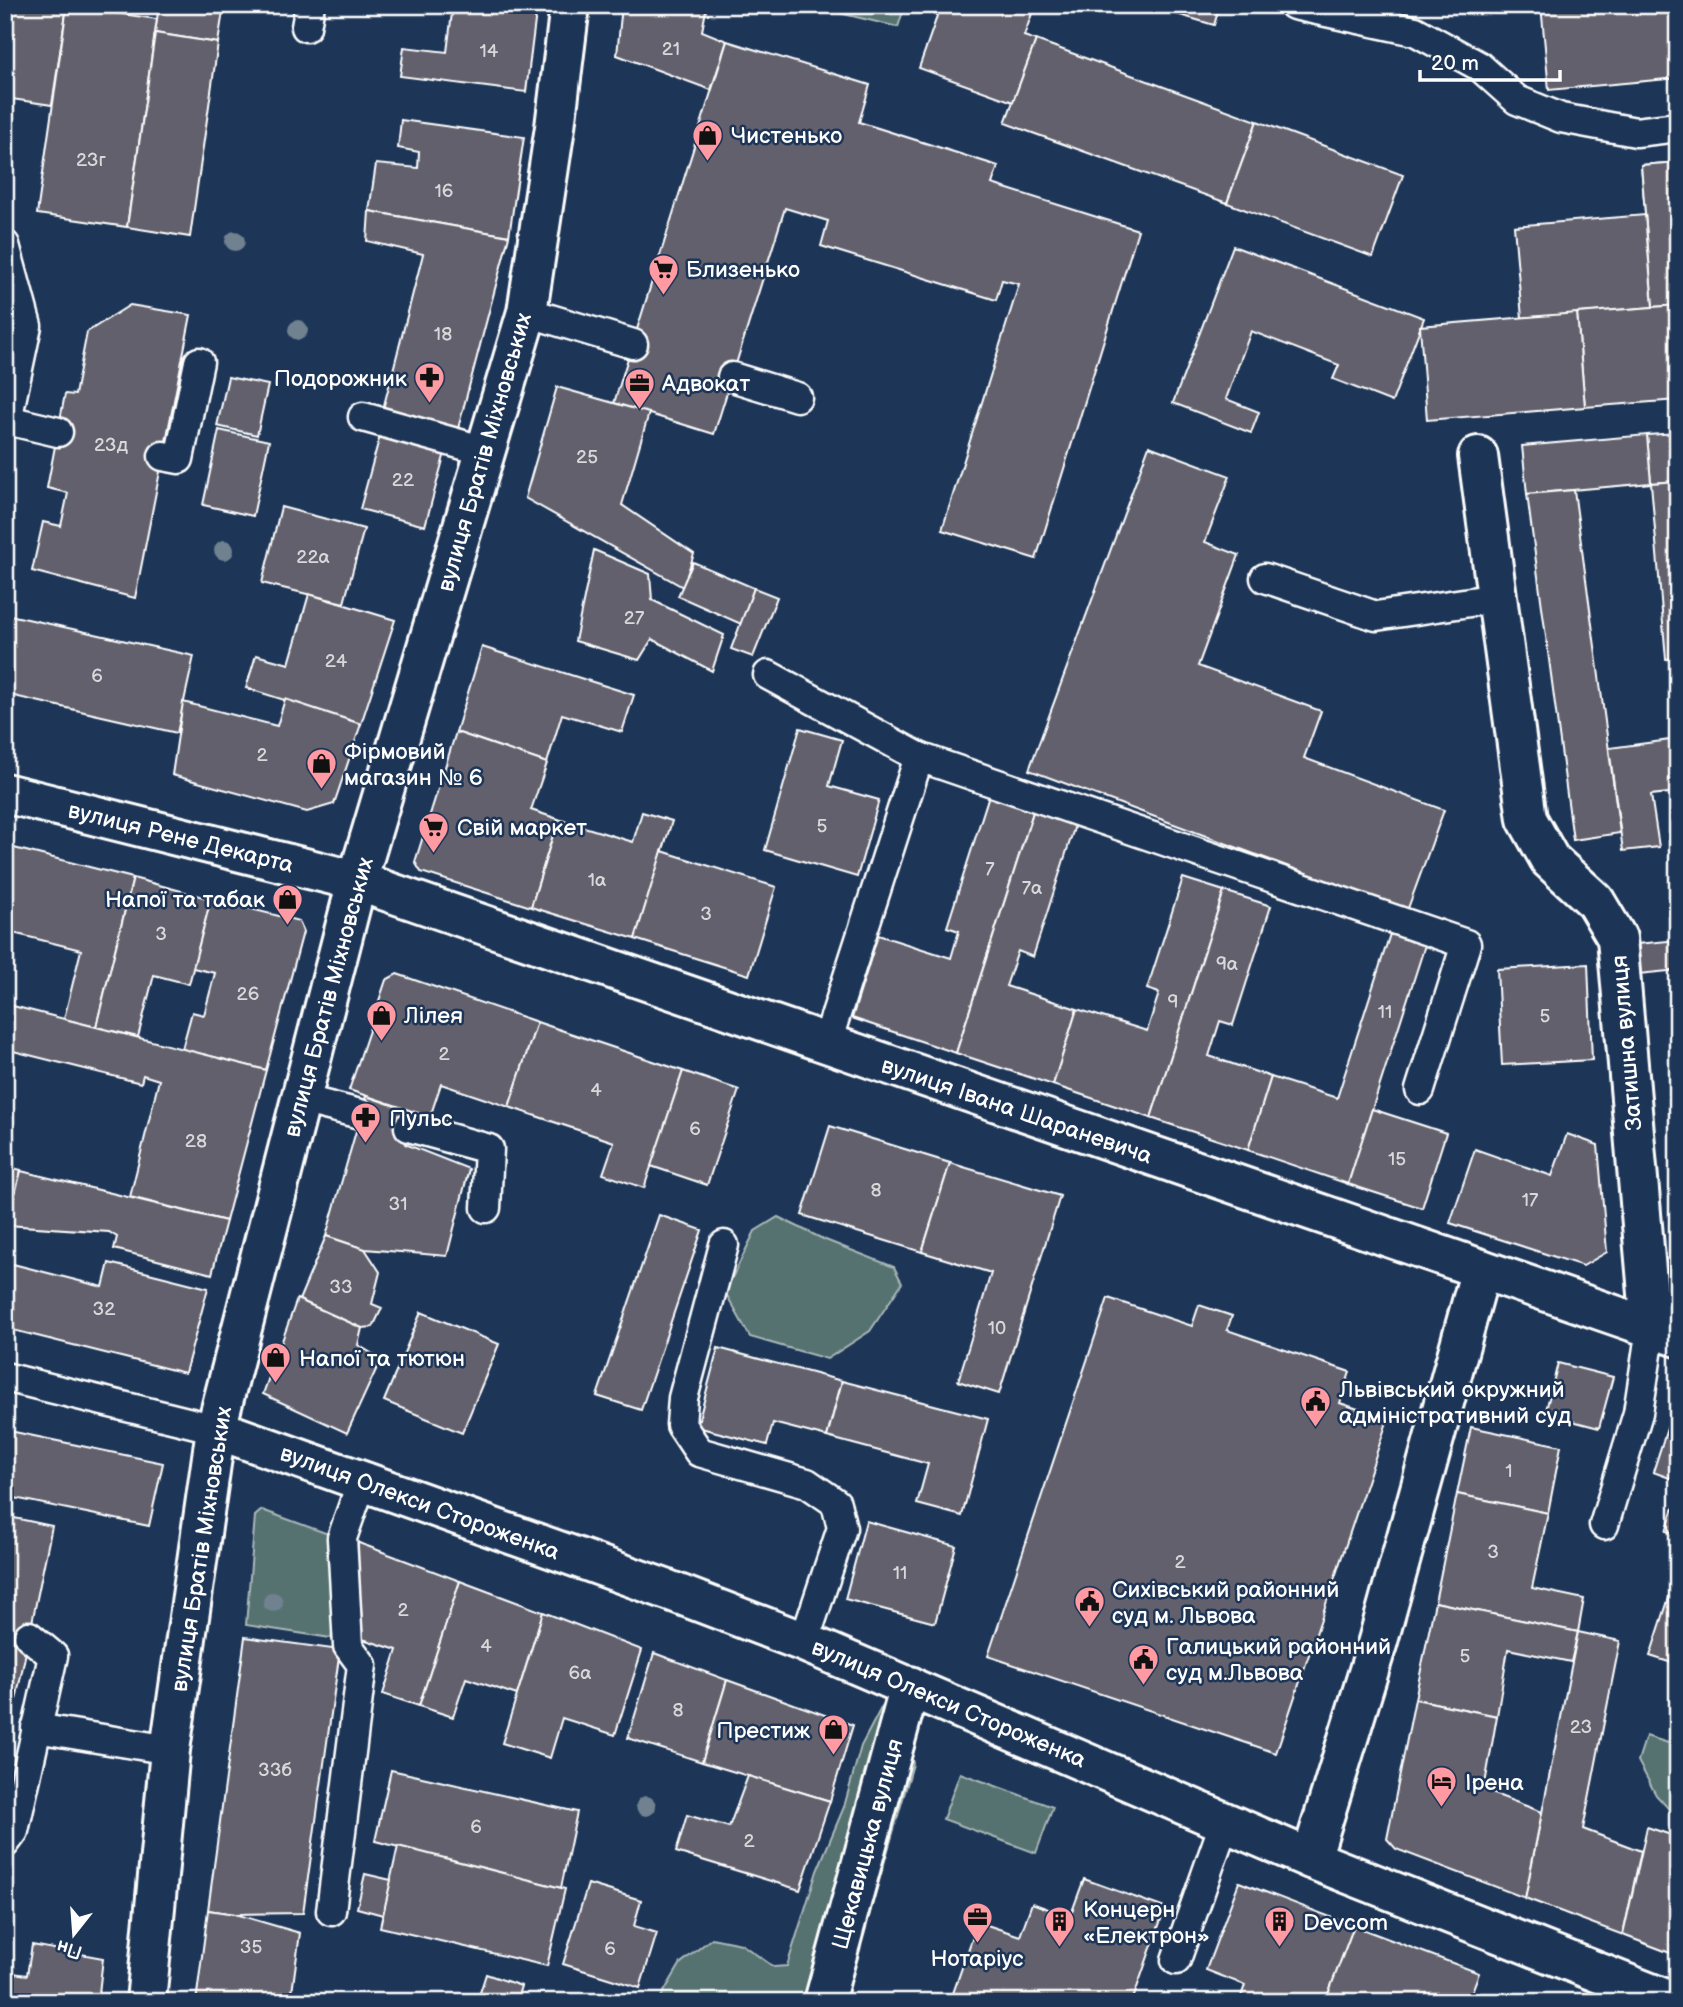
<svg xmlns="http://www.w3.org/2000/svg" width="1683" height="2007" viewBox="0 0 1683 2007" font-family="'Balsamiq Sans',sans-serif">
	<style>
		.green { fill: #557270; stroke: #aab8b8; stroke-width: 2 }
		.building { fill: #62616c; stroke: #fff; stroke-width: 2 }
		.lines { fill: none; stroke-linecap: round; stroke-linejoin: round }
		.lane-casing { stroke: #fff; stroke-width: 33 }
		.street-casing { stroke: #fff; stroke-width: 44 }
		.secondary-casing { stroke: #fff; stroke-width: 44 }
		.lane { stroke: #1d3557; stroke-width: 28 }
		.street { stroke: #1d3557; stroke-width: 38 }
		.secondary { stroke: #1d3557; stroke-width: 38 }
		.tree { fill: #6f8190 }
		.labels { text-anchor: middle; stroke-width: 5; stroke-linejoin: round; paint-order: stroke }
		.number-label { font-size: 19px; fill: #d8d8da }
		.poi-label { font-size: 23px; fill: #fff; stroke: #1d3557; text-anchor: start }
		.street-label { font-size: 23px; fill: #fff; stroke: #1d3557 }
	</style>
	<rect width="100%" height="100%" fill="#1d3557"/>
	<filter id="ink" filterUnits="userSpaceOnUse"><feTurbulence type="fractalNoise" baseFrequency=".0143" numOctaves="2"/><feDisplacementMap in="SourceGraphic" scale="14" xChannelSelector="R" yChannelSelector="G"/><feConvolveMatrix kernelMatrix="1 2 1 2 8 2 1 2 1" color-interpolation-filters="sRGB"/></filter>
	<g filter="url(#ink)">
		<g class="green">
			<polygon points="773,5 905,5 898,27 827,10"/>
			<polygon points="778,1217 823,1239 894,1267 902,1283 870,1331 827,1359 750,1337 725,1292 755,1231"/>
			<polygon points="262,1510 331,1535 334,1623 331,1638 246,1625 255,1516"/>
			<polygon points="882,1706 905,1723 913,1764 844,2002 658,2002 681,1963 712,1938 741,1944 774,1967 787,1966 817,1871 844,1807 861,1746"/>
			<polygon points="1646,1736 1678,1746 1678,1819 1656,1795 1638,1761"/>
			<polygon points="960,1773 1053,1807 1036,1853 943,1819"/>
		</g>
		<g class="building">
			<polygon points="5,5 67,6 52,105 5,98"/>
			<polygon points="159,5 224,5 218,43 155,33"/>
			<polygon points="453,5 537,5 526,92 400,76 404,47 447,52"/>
			<polygon points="622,5 707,5 702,31 727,41 711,90 617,55"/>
			<polygon points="941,5 1035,5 1024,36 1036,40 1013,102 919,68"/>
			<polygon points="1146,5 1220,5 1214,25"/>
			<polygon points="1541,5 1678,5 1678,78 1549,90"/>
			<polygon points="67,6 157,19 127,227 37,214"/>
			<polygon points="155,33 218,43 190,237 127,227"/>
			<polygon points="1036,40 1257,121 1227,203 1005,123"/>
			<polygon points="727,41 870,85 859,122 998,166 992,184 1138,230 1036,559 942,530 1019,284 1002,280 996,300 821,246 828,221 785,208 714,434 614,403"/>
			<polygon points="401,120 524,137 509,236 369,211 376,164 418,168 419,152 398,148"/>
			<polygon points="1257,121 1403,175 1373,257 1227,203"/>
			<polygon points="1678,162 1678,305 1653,307 1641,165"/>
			<polygon points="1678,162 1678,305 1653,307 1641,165"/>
			<polygon points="369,211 509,236 456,436 382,413 423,254 367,241"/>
			<polygon points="1645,215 1653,307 1522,318 1514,226"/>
			<polygon points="1233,246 1424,318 1392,402 1333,379 1339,365 1251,331 1226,399 1259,412 1251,433 1173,403"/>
			<polygon points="130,305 191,315 135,598 32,571 43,522 61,526 68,493 47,488 65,394 75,395 87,332"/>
			<polygon points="1678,305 1678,400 1585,407 1577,313"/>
			<polygon points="1577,313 1585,407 1427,420 1420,326"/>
			<polygon points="228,377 268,385 257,435 217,426"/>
			<polygon points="557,387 649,413 622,505 694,554 683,587 525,498"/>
			<polygon points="219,430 269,441 253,516 203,505"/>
			<polygon points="381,432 446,449 425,526 360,509"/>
			<polygon points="1678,433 1678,481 1651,483 1647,435"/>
			<polygon points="1647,435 1651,483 1527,494 1522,446"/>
			<polygon points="1149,446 1230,476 1205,542 1239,555 1198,666 1321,711 1304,758 1444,810 1407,911 1029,770"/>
			<polygon points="1678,481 1678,658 1666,659 1651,483"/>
			<polygon points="1574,490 1620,833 1573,840 1527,494"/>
			<polygon points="281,507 364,529 344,603 262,583"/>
			<polygon points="594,550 650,574 652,600 724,635 712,671 652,639 639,660 575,641"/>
			<polygon points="693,562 754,588 741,624 678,596"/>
			<polygon points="754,588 777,597 753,657 731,649"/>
			<polygon points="309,594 395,620 361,724 246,688 256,655 289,664"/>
			<polygon points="5,614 194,656 177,733 5,694"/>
			<polygon points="482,647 634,695 622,732 562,714 547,763 456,732"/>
			<polygon points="285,699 361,724 334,804 307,812 172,775 183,702 277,726"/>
			<polygon points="800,728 842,740 829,786 879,800 857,877 765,850"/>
			<polygon points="456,732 547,763 531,810 558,819 531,907 421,872 415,862"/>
			<polygon points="1678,739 1678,792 1651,795 1659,847 1623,851 1609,748"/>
			<polygon points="989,795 1034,809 956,1053 852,1018 878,935 951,958 959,931 947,927"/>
			<polygon points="1034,809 1076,822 1033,957 1018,951 1006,986 1077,1009 1053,1085 956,1053"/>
			<polygon points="642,812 672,821 635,939 531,907 558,819 633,842"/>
			<polygon points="6,846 133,878 96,1027 64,1019 81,950 5,931"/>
			<polygon points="662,851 776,887 749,975 635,939"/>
			<polygon points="133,878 211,899 189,984 154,975 138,1037 96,1027"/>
			<polygon points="1183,878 1224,891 1151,1118 1053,1085 1077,1009 1147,1031 1159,993 1147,989"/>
			<polygon points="1224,891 1271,906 1233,1025 1220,1021 1209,1056 1271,1077 1248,1150 1151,1118"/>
			<polygon points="211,899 299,921 303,932 266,1070 182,1049 192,1012 204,1015 215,973 193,968"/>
			<polygon points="1390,934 1425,945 1348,1184 1248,1150 1271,1077 1337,1098"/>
			<polygon points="1678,940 1678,970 1639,974 1637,944"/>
			<polygon points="1588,964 1592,1060 1502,1065 1497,969"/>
			<polygon points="397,974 537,1022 509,1107 441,1084 430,1117 349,1090 386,980"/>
			<polygon points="5,1004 266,1070 226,1221 130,1197 159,1080 143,1075 141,1083 5,1049"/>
			<polygon points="537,1022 683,1071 644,1188 603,1174 614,1142 509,1107"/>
			<polygon points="683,1071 739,1090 707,1185 651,1166"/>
			<polygon points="366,1096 413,1112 405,1144 469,1169 447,1256 365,1249 326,1236"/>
			<polygon points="1372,1109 1446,1133 1422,1208 1348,1184"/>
			<polygon points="830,1126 950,1163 922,1252 802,1215"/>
			<polygon points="1567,1134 1598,1145 1607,1252 1583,1266 1450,1223 1475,1149 1552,1176"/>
			<polygon points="950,1163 1060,1196 999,1394 958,1381 991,1273 922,1252"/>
			<polygon points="5,1166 21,1170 7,1224 5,1224"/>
			<polygon points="21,1171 226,1221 212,1274 114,1249 117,1237 109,1232 7,1225"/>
			<polygon points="659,1215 702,1230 641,1410 597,1396"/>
			<polygon points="326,1236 365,1249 380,1272 372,1304 382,1308 373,1327 362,1328 299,1300"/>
			<polygon points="5,1262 103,1287 109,1263 208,1288 185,1373 5,1328"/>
			<polygon points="1108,1298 1192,1326 1199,1305 1232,1316 1227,1330 1350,1372 1340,1403 1388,1419 1276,1753 988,1656"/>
			<polygon points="297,1299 362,1328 358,1345 381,1359 347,1433 263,1394"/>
			<polygon points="421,1312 499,1344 462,1433 384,1401"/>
			<polygon points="718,1348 842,1381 827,1437 773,1423 767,1445 697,1427"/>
			<polygon points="1558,1363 1613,1377 1599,1428 1545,1414"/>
			<polygon points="842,1381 988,1419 962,1516 917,1504 928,1464 827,1437"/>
			<polygon points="1673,1410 1678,1411 1678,1481 1653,1472"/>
			<polygon points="1471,1427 1561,1446 1548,1513 1457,1494"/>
			<polygon points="5,1430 163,1463 149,1526 5,1496"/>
			<polygon points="1457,1494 1548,1513 1532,1588 1584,1599 1578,1632 1435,1602"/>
			<polygon points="1678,1496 1678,1534 1666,1531"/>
			<polygon points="5,1516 52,1526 5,1753"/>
			<polygon points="866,1521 956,1546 935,1623 845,1599"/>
			<polygon points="351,1540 460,1581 419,1706 383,1694 397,1650 356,1637"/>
			<polygon points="1678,1570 1678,1665 1650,1656"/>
			<polygon points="460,1581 543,1612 517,1695 466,1678 453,1717 419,1706"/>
			<polygon points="1435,1602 1578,1632 1571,1662 1508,1649 1497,1716 1415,1699"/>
			<polygon points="543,1612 642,1650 615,1735 562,1718 550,1758 502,1743"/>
			<polygon points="1578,1632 1620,1641 1583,1829 1641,1851 1623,1935 1525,1898"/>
			<polygon points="245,1637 340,1650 303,1913 235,1914 208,1910"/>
			<polygon points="654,1653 727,1680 702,1762 628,1738"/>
			<polygon points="727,1680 853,1725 830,1801 702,1762"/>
			<polygon points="1415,1699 1497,1716 1484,1790 1542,1812 1525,1898 1396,1849 1387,1839"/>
			<polygon points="391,1770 577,1812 561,1888 375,1841"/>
			<polygon points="748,1776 830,1801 800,1890 676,1852 687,1815 729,1827"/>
			<polygon points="1647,1827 1677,1837 1672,1852 1678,1854 1678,1956 1623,1935"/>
			<polygon points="398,1846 565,1889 547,1966 380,1927"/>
			<polygon points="365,1874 391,1880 383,1915 357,1908"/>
			<polygon points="1084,1879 1165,1908 1132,2002 950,2002 978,1922 1020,1936 1032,1903 1070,1917"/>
			<polygon points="1239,1882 1354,1926 1325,2002 1239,2002 1245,1985 1206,1970"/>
			<polygon points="588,1884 641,1900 634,1926 657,1933 640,1988 563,1964"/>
			<polygon points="208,1910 235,1914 300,1933 291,2000 305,2002 196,2002"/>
			<polygon points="1354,1926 1479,1973 1468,2002 1325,2002"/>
			<polygon points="32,1945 103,1958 98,2002 22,2002 5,1998 5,1972 27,1975"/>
			<polygon points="486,1974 521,1986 516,2002 477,2002"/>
		</g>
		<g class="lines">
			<defs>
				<g id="lane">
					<polyline points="1294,5 1415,31 1479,66 1517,100 1561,118 1636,132 1678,127"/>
					<polyline points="306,27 310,5"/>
					<polyline points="5,245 27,326 7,420 5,420"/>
					<polyline points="527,312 633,344"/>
					<polyline points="732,377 797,397"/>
					<polyline points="363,417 485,451"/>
					<polyline points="7,420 58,432"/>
					<polyline points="163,456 179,459 199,362"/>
					<polyline points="1265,578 1376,616 1497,598"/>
					<polyline points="768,675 919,757"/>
					<polyline points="826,1045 919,757 1466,944 1420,1090"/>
					<polyline points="301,1099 360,1114"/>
					<polyline points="409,1127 489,1149 486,1208"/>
					<polyline points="724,1245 683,1398 681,1425 699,1452 807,1483 836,1503 842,1528 804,1642"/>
					<polyline points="5,1377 216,1429"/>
					<polyline points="1604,1525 1638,1413 1651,1328"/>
					<polyline points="36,1728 170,1750"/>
					<polyline points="5,1843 14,1831 53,1656 29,1636"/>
					<polyline points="331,1911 362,1665 348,1646 342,1538 362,1481"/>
					<polyline points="1176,1960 1225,1821"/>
				</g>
				<g id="street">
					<polyline points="1478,456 1527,819 1550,860 1595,901 1617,938 1651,1328"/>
					<polyline points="5,793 357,881 1678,1337"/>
					<polyline points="216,1429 668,1590 804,1642 1311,1859 1673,2002"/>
					<polyline points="1311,1859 1378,1641 1481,1269"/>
					<polyline points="824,2002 910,1686"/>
				</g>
				<polyline id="secondary" points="146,2002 170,1750 216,1429 357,881 527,312 555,127 570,5"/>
			</defs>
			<use href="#lane" class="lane-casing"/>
			<use href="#street" class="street-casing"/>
			<use href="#secondary" class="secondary-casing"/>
			<use href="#lane" class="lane"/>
			<use href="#street" class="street"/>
			<use href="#secondary" class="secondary"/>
		</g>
		<g class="tree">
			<circle cx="235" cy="241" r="10"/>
			<circle cx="298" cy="330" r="10"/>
			<circle cx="224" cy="550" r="10"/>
			<circle cx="273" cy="1602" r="10"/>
			<circle cx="646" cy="1806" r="10"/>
		</g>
	</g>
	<defs>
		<symbol id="shop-pin" viewBox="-11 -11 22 30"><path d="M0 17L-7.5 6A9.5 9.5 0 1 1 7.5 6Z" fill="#ff9aa2" stroke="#1d3557"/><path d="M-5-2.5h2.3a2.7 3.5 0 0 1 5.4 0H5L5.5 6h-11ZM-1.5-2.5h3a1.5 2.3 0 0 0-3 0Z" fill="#111"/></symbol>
		<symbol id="supermarket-pin" viewBox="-11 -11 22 30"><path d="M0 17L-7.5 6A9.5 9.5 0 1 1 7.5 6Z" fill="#ff9aa2" stroke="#1d3557"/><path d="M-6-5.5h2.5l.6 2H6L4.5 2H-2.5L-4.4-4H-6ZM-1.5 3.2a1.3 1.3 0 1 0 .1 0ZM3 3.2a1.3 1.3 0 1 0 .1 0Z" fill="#111"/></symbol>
		<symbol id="pharmacy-pin" viewBox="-11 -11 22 30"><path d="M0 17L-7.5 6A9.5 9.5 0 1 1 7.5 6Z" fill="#ff9aa2" stroke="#1d3557"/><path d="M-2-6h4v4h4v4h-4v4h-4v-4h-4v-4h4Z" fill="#111"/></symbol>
		<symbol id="office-pin" viewBox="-11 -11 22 30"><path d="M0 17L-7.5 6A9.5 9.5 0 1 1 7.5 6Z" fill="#ff9aa2" stroke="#1d3557"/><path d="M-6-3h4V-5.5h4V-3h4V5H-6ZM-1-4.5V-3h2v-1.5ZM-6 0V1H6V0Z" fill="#111"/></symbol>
		<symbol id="civic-pin" viewBox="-11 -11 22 30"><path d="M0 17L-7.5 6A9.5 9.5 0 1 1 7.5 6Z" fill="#ff9aa2" stroke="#1d3557"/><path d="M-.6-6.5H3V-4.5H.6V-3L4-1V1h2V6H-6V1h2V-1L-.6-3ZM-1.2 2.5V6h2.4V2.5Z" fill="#111"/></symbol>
		<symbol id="hotel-pin" viewBox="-11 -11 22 30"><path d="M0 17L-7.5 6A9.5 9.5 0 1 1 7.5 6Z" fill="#ff9aa2" stroke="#1d3557"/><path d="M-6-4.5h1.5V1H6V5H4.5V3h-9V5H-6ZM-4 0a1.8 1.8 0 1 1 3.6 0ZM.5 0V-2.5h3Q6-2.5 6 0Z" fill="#111"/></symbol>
		<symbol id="building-pin" viewBox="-11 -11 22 30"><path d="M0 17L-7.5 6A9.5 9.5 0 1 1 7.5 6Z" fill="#ff9aa2" stroke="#1d3557"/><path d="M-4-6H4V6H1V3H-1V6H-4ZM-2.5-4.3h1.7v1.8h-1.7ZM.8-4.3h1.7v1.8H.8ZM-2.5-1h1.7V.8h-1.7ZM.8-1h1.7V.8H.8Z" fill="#111"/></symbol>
	</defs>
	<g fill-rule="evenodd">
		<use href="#shop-pin" x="690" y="118" width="35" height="47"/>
		<use href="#supermarket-pin" x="646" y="252" width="35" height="47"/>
		<use href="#pharmacy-pin" x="412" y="360" width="35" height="47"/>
		<use href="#office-pin" x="622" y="366" width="35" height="47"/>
		<use href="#shop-pin" x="304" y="746" width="35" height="47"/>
		<use href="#supermarket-pin" x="416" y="810" width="35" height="47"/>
		<use href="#shop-pin" x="270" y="882" width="35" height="47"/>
		<use href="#shop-pin" x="364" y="998" width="35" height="47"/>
		<use href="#pharmacy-pin" x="348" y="1100" width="35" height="47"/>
		<use href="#shop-pin" x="258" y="1340" width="35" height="47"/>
		<use href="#civic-pin" x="1298" y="1384" width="35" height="47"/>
		<use href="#civic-pin" x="1072" y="1584" width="35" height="47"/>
		<use href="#civic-pin" x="1126" y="1642" width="35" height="47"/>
		<use href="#shop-pin" x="816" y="1712" width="35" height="47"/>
		<use href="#hotel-pin" x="1424" y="1764" width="35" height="47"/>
		<use href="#office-pin" x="960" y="1900" width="35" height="47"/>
		<use href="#building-pin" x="1042" y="1904" width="35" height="47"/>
		<use href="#building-pin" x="1262" y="1904" width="35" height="47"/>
	</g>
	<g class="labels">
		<g class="number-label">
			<text x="671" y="55">21</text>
			<text x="489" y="57">14</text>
			<text x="91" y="166">23г</text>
			<text x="444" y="197">16</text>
			<text x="443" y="340">18</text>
			<text x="111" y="451">23д</text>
			<text x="587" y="463">25</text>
			<text x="403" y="486">22</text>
			<text x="313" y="563">22а</text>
			<text x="634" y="624">27</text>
			<text x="336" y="667">24</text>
			<text x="97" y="682">6</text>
			<text x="262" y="761">2</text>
			<text x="822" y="832">5</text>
			<text x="990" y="875">7</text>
			<text x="597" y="886">1а</text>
			<text x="1032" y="894">7а</text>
			<text x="706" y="920">3</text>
			<text x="161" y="940">3</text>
			<text x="1227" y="970">9а</text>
			<text x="248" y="1000">26</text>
			<text x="1173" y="1008">9</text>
			<text x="1385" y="1018">11</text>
			<text x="1545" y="1022">5</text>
			<text x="444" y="1060">2</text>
			<text x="596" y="1096">4</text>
			<text x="695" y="1135">6</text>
			<text x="196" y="1147">28</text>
			<text x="1397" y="1165">15</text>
			<text x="876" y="1196">8</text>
			<text x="1530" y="1206">17</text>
			<text x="398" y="1210">31</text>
			<text x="341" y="1293">33</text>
			<text x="104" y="1315">32</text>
			<text x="997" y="1334">10</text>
			<text x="1509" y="1477">1</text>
			<text x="1493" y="1558">3</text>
			<text x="1180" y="1568">2</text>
			<text x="900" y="1579">11</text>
			<text x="403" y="1616">2</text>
			<text x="486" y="1652">4</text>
			<text x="1465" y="1662">5</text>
			<text x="580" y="1679">6а</text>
			<text x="678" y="1716">8</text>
			<text x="1581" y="1733">23</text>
			<text x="275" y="1776">33б</text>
			<text x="476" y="1833">6</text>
			<text x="749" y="1847">2</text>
			<text x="251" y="1953">35</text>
			<text x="610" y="1955">6</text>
		</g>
		<g class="poi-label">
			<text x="731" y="143">Чистенько</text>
			<text x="686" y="277">Близенько</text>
			<text x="407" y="386" text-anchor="end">Подорожник</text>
			<text x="662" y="391">Адвокат</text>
			<text x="344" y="759">Фірмовий<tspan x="344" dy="26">магазин № 6</tspan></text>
			<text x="457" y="835">Свій маркет</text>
			<text x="265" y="907" text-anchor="end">Напої та табак</text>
			<text x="404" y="1023">Лілея</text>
			<text x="389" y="1126">Пульс</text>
			<text x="299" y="1366">Напої та тютюн</text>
			<text x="1339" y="1397">Львівський окружний<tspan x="1339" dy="26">адміністративний суд</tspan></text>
			<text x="1112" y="1597">Сихівський районний<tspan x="1112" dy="26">суд м. Львова</tspan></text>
			<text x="1166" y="1654">Галицький районний<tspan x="1166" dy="26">суд м.Львова</tspan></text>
			<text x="810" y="1738" text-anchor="end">Престиж</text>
			<text x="1465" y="1790">Ірена</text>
			<text x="1083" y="1917">Концерн<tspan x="1083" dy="26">«Електрон»</tspan></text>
			<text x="1303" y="1930">Devcom</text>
			<text x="977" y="1966" text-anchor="middle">Нотаріус</text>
		</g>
		<g class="street-label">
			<text transform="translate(484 452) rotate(-74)" y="8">вулиця Братів Міхновських</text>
			<text transform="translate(181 837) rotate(14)" y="8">вулиця Рене Декарта</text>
			<text transform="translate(328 997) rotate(-75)" y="8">вулиця Братів Міхновських</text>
			<text transform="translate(1626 1043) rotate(-95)" y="8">Затишна вулиця</text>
			<text transform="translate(1017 1110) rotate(19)" y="8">вулиця Івана Шараневича</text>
			<text transform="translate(420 1502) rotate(20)" y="8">вулиця Олекси Стороженка</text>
			<text transform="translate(201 1549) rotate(-81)" y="8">вулиця Братів Міхновських</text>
			<text transform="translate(949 1703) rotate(23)" y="8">вулиця Олекси Стороженка</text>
			<text transform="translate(867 1844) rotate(-75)" y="8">Щекавицька вулиця</text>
		</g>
	</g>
	<rect width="1683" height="2007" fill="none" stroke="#1d3557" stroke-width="28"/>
	<rect x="14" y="14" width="1655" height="1979" fill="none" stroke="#fff" stroke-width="2.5" filter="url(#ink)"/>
	<g transform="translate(74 1934) rotate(197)" stroke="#1d3557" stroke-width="5" paint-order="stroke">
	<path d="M0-5L12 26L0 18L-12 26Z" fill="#ffffff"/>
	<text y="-10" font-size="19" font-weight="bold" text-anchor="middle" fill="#ffffff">Пн</text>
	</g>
	<path d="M1420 70v10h140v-10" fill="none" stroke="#ffffff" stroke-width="3.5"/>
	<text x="1431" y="70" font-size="21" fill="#ffffff" stroke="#1d3557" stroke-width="5" paint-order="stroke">20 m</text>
</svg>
